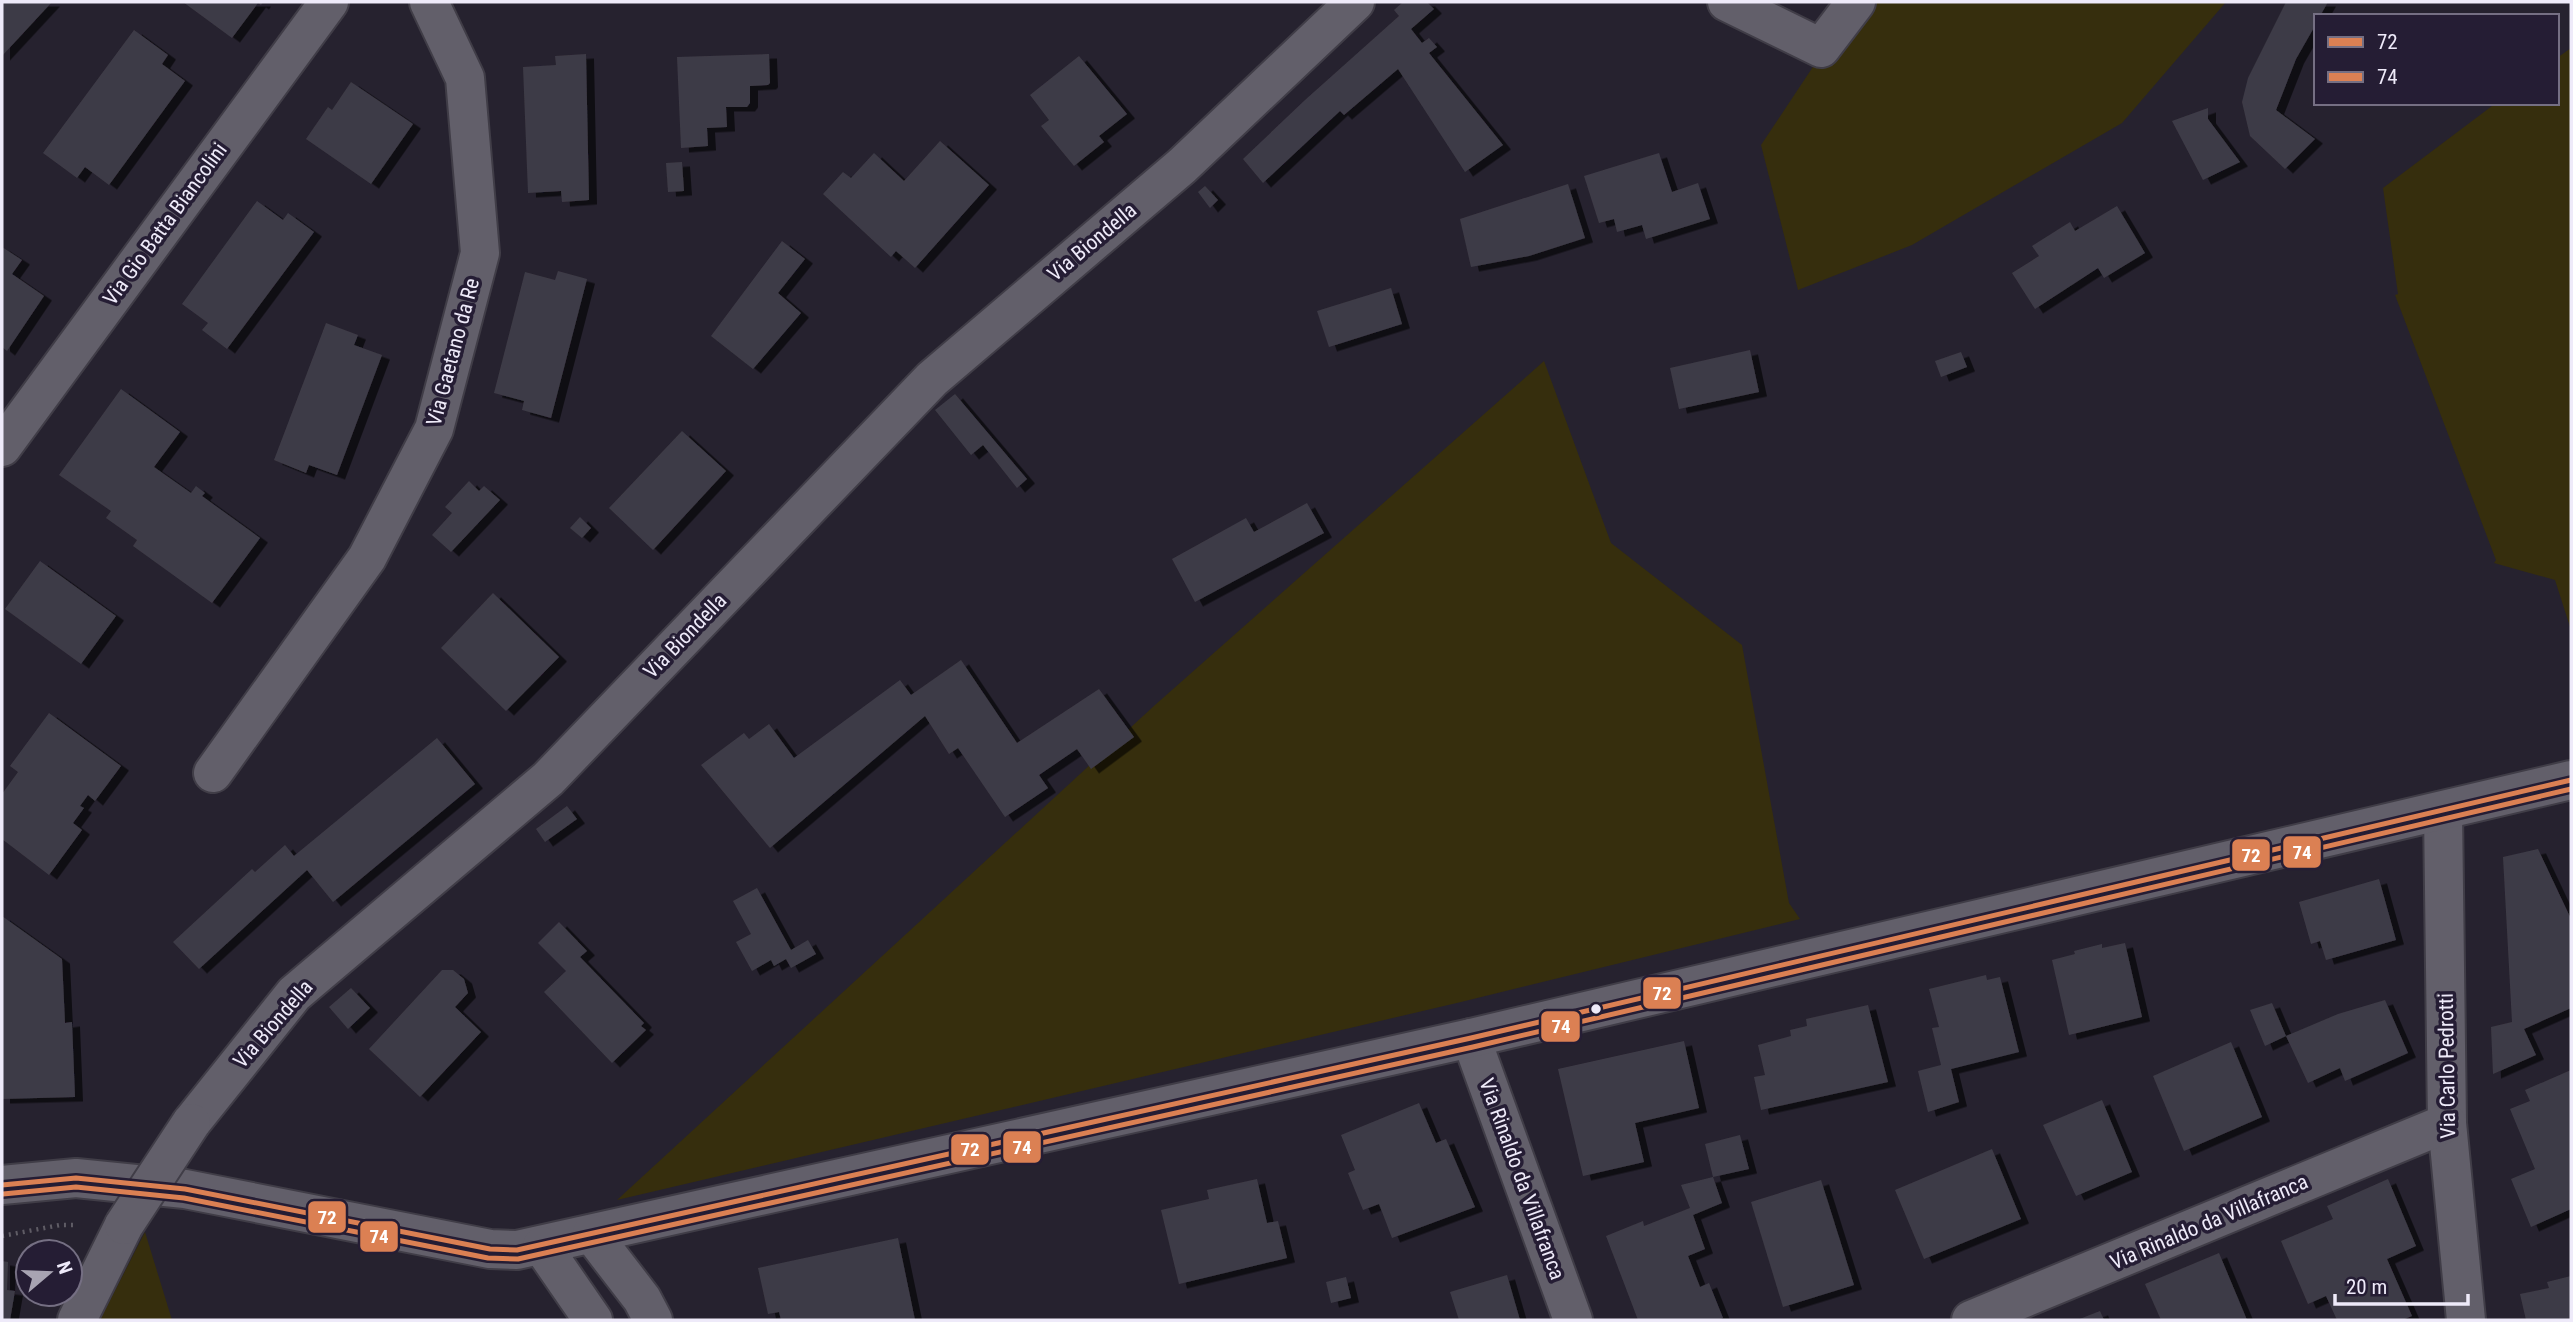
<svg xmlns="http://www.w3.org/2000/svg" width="2573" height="1322" viewBox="0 0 2573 1322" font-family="'Roboto Condensed',sans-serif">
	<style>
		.green { fill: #362e0d }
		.building { fill: #3e3b46; filter: url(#shadow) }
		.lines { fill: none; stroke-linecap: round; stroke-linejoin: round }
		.minor-casing { stroke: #403d47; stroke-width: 42 }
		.path { stroke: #5f5c65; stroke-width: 4.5; stroke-dasharray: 2 5; stroke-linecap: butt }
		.minor { stroke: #625f6a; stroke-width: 38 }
		.minor-bridge-casing { stroke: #403d47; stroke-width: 42; stroke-linecap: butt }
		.minor-bridge { stroke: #625f6a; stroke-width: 38 }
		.bus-1-casing { stroke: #251d34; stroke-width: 10 }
		.bus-2-casing { stroke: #251d34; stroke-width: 10 }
		.bus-1 { stroke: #db8053; stroke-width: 5 }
		.bus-2 { stroke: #db8053; stroke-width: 5 }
		.bus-dot { fill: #eeeaf9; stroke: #251d34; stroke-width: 2.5 }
		.labels { text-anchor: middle; stroke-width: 7; stroke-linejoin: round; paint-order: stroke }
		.street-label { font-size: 21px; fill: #eeeaf9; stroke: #251d34 }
		.line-badge { stroke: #251d34; stroke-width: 2.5 }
		.badge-label { font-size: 19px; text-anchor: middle; font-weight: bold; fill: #fff }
	</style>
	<defs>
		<filter id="shadow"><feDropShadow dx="8" dy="4.5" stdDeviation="0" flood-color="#0009"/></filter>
	</defs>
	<rect width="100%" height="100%" fill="#26222f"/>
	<g class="green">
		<polygon points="1856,2 2226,2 2122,123 1912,245 1798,290 1761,145"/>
		<polygon points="2571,48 2571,630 2555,580 2494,563 2496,560 2395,295 2398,294 2383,188 2496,103 2557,103 2557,58"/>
		<polygon points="1544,361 1611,543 1742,645 1789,903 1800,919 1461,1002 617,1200 1155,705"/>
		<polygon points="145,1232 172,1320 100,1320"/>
	</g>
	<g class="building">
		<polygon points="2,2 52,2 2,56"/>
		<polygon points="183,2 263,2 261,5 258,3 232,38"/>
		<polygon points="1403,2 1427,2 1434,9 1411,29 1422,43 1429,38 1437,47 1429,53 1503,145 1465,172 1398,69 1344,115 1340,111 1263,183 1243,159 1305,100 1399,16 1394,10"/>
		<polygon points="2286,2 2328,2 2320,16 2316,16 2316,24 2296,59 2276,110 2315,139 2285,169 2250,136 2242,102 2248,78"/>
		<polygon points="134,30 168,55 162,64 185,81 109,185 85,167 77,178 43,153"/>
		<polygon points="586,54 589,200 562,202 561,191 528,193 523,67 556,65 555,56"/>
		<polygon points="769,54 770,83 768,85 750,86 750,103 747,107 726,107 727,127 707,128 708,146 681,148 677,57"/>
		<polygon points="1079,56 1127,114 1099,136 1104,142 1074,166 1041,126 1049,120 1030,95"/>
		<polygon points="351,82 413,124 371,184 306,139 328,107 332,110"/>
		<polygon points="2208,108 2208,119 2240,162 2203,180 2172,121"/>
		<polygon points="940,141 989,185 915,268 896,251 891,257 823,194 843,172 851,178 874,153 904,181"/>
		<polygon points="1659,153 1672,192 1698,183 1710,219 1646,239 1642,225 1617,232 1614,219 1599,223 1584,176"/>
		<polygon points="682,162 684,191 668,192 666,163"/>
		<polygon points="1568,184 1585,238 1529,256 1471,267 1460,219"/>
		<polygon points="1205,186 1218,200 1210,208 1198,192"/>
		<polygon points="257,201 283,220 288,213 314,232 227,349 202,330 208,323 182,304"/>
		<polygon points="2117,206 2145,253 2104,278 2098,268 2035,309 2012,273 2039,256 2032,246 2070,222 2075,231"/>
		<polygon points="782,241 805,259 778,293 801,313 753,369 711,336"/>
		<polygon points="2,247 22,260 12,274 44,296 7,351 2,347"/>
		<polygon points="558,271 587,279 551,418 522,410 524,401 494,393 525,272 555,280"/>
		<polygon points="1391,288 1402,324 1329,347 1317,311"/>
		<polygon points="326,323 358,335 354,345 382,355 337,475 309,465 306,473 274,460"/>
		<polygon points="1750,350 1759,392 1679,409 1670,368"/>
		<polygon points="1961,352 1967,367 1941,377 1935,361"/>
		<polygon points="121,389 180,432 154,467 191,493 196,486 205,493 202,496 260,538 212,603 133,546 137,540 106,518 111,511 59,475"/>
		<polygon points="955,394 1027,479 1017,488 983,445 971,455 935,410"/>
		<polygon points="682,431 726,471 653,550 609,508"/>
		<polygon points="469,481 479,491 484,486 500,500 451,552 432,535 452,513 445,507"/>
		<polygon points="1307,503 1324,533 1195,602 1172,559 1246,518 1254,532"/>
		<polygon points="580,517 591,528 582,538 570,528"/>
		<polygon points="40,561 116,616 81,664 5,609"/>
		<polygon points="493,593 559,657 506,711 441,648"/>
		<polygon points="961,660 1017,743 1099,689 1134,737 1091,769 1077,749 1039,775 1048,788 1005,817 958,748 949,754 925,716 770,848 701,765 744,733 749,739 769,724 794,758 900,680 911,695"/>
		<polygon points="49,713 121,766 95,801 88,795 80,806 84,808 73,823 82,830 49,875 2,839 2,794 18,772 10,766"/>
		<polygon points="437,738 475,784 333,902 307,870 199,969 173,942 252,869 255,872 285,845 294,856"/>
		<polygon points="567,806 577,819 545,842 536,829"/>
		<polygon points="2538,849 2571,919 2571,1008 2524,1029 2536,1055 2493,1074 2491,1027 2512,1022 2503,857"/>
		<polygon points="2379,879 2396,940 2326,960 2320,941 2311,944 2299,902"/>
		<polygon points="757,888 791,950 808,940 816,954 791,968 786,959 774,966 771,960 752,971 736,942 751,934 733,901"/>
		<polygon points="2,916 62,959 65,1023 72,1022 75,1097 2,1099"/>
		<polygon points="559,922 587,951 580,957 644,1023 641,1026 646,1030 612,1063 544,992 566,971 538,943"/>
		<polygon points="2125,943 2142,1017 2069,1035 2052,960 2075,954 2074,951 2102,944 2102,948"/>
		<polygon points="442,970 453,970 464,979 468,993 455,1007 481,1032 420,1097 369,1049"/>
		<polygon points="1986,975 1987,980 2000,977 2019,1052 1951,1069 1959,1102 1928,1112 1918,1071 1941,1065 1932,1028 1939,1027 1929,989"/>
		<polygon points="351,988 370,1008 348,1029 329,1007"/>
		<polygon points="2385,1000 2408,1053 2345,1081 2340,1068 2308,1083 2286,1036 2338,1014"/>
		<polygon points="2272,1003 2286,1036 2265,1046 2250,1010"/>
		<polygon points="1868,1005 1888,1082 1761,1110 1754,1077 1765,1075 1758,1045 1791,1036 1790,1030 1807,1026 1806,1019"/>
		<polygon points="1684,1041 1699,1108 1635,1123 1644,1162 1583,1176 1558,1069"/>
		<polygon points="2231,1042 2262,1117 2184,1151 2153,1076"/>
		<polygon points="2571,1070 2571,1209 2531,1227 2511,1179 2535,1169 2510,1109 2530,1101 2525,1090"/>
		<polygon points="2102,1100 2132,1172 2076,1196 2043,1125"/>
		<polygon points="1419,1103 1436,1143 1446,1139 1475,1207 1392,1238 1379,1204 1363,1210 1348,1173 1355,1170 1341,1135"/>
		<polygon points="1740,1135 1749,1169 1713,1177 1705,1144"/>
		<polygon points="1992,1149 2021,1219 1924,1259 1895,1190"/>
		<polygon points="1713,1177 1722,1203 1693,1215 1705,1249 1688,1256 1700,1287 1709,1283 1723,1318 1716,1320 1638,1320 1606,1236 1643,1221 1644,1226 1690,1208 1681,1185"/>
		<polygon points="1257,1179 1267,1223 1278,1221 1287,1258 1179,1284 1161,1210 1209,1199 1207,1190"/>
		<polygon points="2388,1179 2416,1246 2387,1259 2412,1316 2402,1320 2337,1320 2326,1296 2308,1304 2281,1241 2333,1219 2327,1206"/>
		<polygon points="1821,1180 1854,1285 1783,1307 1751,1202"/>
		<polygon points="898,1238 915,1320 781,1320 779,1312 768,1314 758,1268"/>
		<polygon points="2219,1253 2247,1320 2161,1320 2145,1284"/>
		<polygon points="2,1261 8,1262 7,1290 15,1291 10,1320 2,1320"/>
		<polygon points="1507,1275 1520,1320 1459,1320 1450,1292"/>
		<polygon points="2571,1276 2571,1320 2526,1320 2520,1294 2549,1288 2547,1282"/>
		<polygon points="1346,1277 1351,1298 1331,1303 1326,1282"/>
		<polygon points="2100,1311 2104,1320 2077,1320"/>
	</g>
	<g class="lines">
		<defs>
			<g id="minor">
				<polyline points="1727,2 1821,48 1856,2"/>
				<polyline points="2,447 329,2"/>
				<polyline points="213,773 367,558 434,429 480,253 465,78 429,2"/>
				<polyline points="2443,811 2447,1123 2466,1320"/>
				<polyline points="1471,1038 1573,1320"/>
				<polyline points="191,1123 294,994 548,779 932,379 1182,166 1355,2"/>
				<polyline points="2,1185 76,1178 185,1189 490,1249 517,1250 1471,1038 2571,780"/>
				<polyline points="592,1234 642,1299 653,1320"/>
				<polyline points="542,1246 593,1320"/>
				<polyline points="77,1320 124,1225"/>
				<polyline points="1971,1320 2447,1123"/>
			</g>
		</defs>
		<use href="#minor" class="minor-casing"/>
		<polyline class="path" points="2,1236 60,1225 77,1225"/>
		<use href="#minor" class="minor"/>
		<defs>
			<polyline id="minor-bridge" points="124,1225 191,1123"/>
		</defs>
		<use href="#minor-bridge" class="minor-bridge-casing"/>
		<use href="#minor-bridge" class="minor-bridge"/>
		<defs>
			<polyline id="bus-1" points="2,1185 76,1178 185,1189 490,1249 517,1250 1471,1038 2571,780"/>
			<polyline id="bus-2" points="3,1194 76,1187 184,1198 488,1258 518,1259 1473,1047 2571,789"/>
		</defs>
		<use href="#bus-1" class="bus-1-casing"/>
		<use href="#bus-2" class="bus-2-casing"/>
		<use href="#bus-1" class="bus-1"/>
		<use href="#bus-2" class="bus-2"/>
	</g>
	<circle class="bus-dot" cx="1596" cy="1009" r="6"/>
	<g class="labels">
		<g class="street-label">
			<text transform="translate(165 224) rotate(-54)" y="7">Via Gio Batta Biancolini</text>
			<text transform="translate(1092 242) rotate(-40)" y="7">Via Biondella</text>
			<text transform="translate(453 352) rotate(-75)" y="7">Via Gaetano da Re</text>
			<text transform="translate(685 636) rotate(-46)" y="7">Via Biondella</text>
			<text transform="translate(273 1024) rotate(-49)" y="7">Via Biondella</text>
			<text transform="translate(2447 1066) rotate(-91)" y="7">Via Carlo Pedrotti</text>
			<text transform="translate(1522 1179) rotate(70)" y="7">Via Rinaldo da Villafranca</text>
			<text transform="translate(2209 1222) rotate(-23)" y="7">Via Rinaldo da Villafranca</text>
		</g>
	</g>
	<g class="line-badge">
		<rect x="2282" y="835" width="40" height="34" rx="7" fill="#db8053"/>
		<rect x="2231" y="838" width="40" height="34" rx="7" fill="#db8053"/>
		<rect x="1642" y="976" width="40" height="34" rx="7" fill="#db8053"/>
		<rect x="1540" y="1010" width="41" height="33" rx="7" fill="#db8053"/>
		<rect x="1002" y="1130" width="40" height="34" rx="7" fill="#db8053"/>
		<rect x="950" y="1133" width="40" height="33" rx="7" fill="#db8053"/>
		<rect x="307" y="1200" width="40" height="34" rx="7" fill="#db8053"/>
		<rect x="359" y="1220" width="40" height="33" rx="7" fill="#db8053"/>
	</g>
	<g class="badge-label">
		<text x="2302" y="859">74</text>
		<text x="2251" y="862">72</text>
		<text x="1662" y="1000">72</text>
		<text x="1561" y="1033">74</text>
		<text x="1022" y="1154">74</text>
		<text x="970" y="1156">72</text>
		<text x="327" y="1224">72</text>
		<text x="379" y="1243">74</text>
	</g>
	<rect width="2573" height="1322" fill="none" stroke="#eeeaf9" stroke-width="7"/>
	<rect x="2314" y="14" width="245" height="91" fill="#251d34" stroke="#756f83" stroke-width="2"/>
	<rect x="2328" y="37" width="35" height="10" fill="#db8053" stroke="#756f83" stroke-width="2"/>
	<text x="2377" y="49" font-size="21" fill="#eeeaf9">72</text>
	<rect x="2328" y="72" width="35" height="10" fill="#db8053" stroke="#756f83" stroke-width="2"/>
	<text x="2377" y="84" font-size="21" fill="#eeeaf9">74</text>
	<g transform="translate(49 1273) rotate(71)"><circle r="33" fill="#251d34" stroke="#756f83" stroke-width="2"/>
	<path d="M0-5L12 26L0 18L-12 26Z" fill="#a8a4b2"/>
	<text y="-10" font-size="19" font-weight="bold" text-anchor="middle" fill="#eeeaf9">N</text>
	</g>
	<path d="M2335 1294v10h133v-10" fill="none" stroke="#eeeaf9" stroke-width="3.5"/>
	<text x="2346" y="1294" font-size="21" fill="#eeeaf9" stroke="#251d34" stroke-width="5" paint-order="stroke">20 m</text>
</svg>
